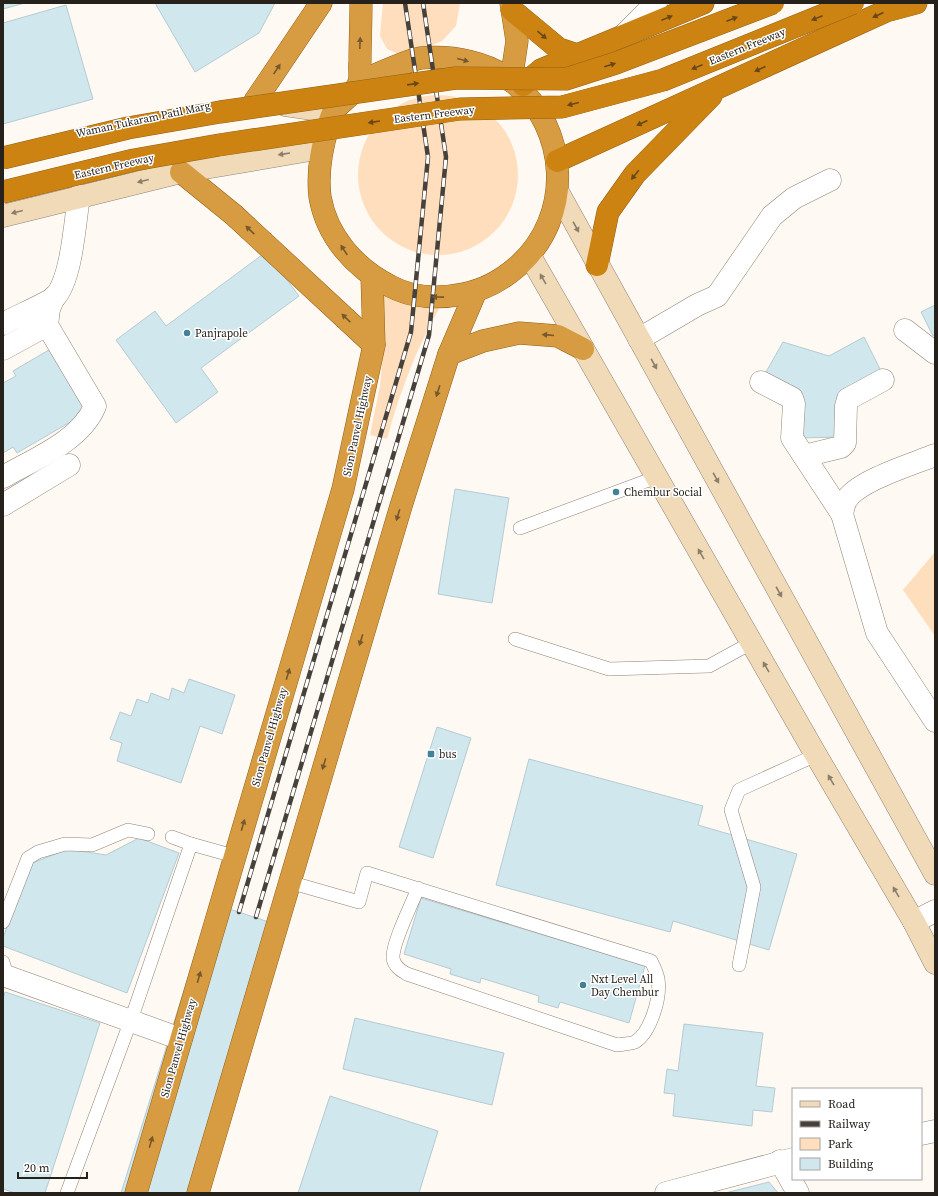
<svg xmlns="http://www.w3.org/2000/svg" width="938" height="1196" viewBox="0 0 938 1196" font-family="'Source Serif 4',serif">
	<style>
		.green { fill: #fedebc }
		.building { fill: #d0e7ee; stroke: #b5cbd2 }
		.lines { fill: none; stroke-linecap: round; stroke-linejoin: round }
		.service-casing { stroke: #918477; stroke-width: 14 }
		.minor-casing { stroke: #918477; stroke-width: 23 }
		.secondary-casing { stroke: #918477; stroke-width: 23 }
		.trunk-casing { stroke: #936115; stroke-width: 23 }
		.motorway-casing { stroke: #936115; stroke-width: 23 }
		.service { stroke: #fff; stroke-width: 13 }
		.minor { stroke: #fff; stroke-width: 22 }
		.secondary { stroke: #f0dab8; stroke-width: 22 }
		.trunk { stroke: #d79c42; stroke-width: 22 }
		.motorway { stroke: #cd8312; stroke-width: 22 }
		.rail-casing { stroke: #47413b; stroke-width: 4.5 }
		.rail { stroke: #fff; stroke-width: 3; stroke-dasharray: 9; stroke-linecap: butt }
		.motorway-bridge-casing { stroke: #936115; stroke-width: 23; stroke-linecap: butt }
		.motorway-bridge { stroke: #cd8312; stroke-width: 22 }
		.oneway { fill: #694817 }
		.oneway2 { fill: #76582d }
		.oneway3 { fill: #8b7e6a }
		.poi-dot { fill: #418295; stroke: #fff; stroke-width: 1.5 }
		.labels { text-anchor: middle; stroke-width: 3; stroke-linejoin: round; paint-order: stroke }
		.street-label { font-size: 11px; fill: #26211b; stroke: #fff }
		.poi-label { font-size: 11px; fill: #26211b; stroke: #fff; text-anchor: start }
	</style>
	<rect width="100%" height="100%" fill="#fff9f3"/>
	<g class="green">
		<polygon points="383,3 460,3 456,26 442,41 426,48 398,54 387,49 380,36"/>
		<circle cx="438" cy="175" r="80"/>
		<path d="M378 289 440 307C415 352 401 389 387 439L370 435 380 386 384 340Z"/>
		<polygon points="935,552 935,636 903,590"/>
	</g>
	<g class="building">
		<polygon points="3,3 25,3 3,9"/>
		<polygon points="155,3 275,3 259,33 195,72"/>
		<polygon points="66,5 93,99 3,124 3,23"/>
		<polygon points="266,252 299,296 201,368 218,392 176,423 116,340 155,311 166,326"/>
		<polygon points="935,305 935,335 933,336 921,312"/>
		<polygon points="864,337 883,375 841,396 841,437 796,438 801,397 762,379 783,342 829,356"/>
		<polygon points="54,347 91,410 17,453 13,447 3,453 3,383 16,376 13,371"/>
		<polygon points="455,489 509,498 492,603 438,594"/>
		<polygon points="189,679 235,695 222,734 200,726 181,783 117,761 122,743 110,739 120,712 131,716 137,699 148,703 151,693 169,700 172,688 184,693"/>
		<polygon points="437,727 471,738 433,858 399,847"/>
		<polygon points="529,759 703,806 698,825 797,854 769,950 673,921 670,932 496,885"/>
		<polygon points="139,838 179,853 127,993 3,946 3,938 30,864 68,849 106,855"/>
		<polygon points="421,898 645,966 629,1023 560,1002 558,1008 538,1002 539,996 481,978 480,983 450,974 451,969 404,954"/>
		<polygon points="211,903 284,927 201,1193 121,1193"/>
		<polygon points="5,992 100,1023 45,1193 15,1193 3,1189 3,999"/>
		<polygon points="355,1018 504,1053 492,1105 343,1069"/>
		<polygon points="684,1024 763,1033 756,1086 775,1088 772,1112 753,1110 752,1126 673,1116 675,1094 664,1093 667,1069 678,1071"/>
		<polygon points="330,1096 438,1131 419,1193 298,1193"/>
		<polygon points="769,1182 778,1193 725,1193"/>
	</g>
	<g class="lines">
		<defs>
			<g id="service">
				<polyline points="520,528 657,477"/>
				<polyline points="515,639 609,669 709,666 751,643"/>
				<polyline points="172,837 191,844"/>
				<path d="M289 882 359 902 367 873 651 961C654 967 657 973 658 979 661 997 651 1032 635 1042 630 1044 622 1044 617 1045L407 974C400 970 394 966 393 958 392 943 412 904 418 888"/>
				<polyline points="3,922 28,858 38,852 65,844 92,845 128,830 148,834"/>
				<polyline points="3,962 7,976"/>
				<polyline points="739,965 754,887 731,810 739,790 816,755"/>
				<polyline points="67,1193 131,1020 191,844 234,856"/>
			</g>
			<g id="minor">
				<polyline points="624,35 656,3"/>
				<path d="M3 324C13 318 48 303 55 297 72 278 75 221 79 196"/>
				<polyline points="905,330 935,353"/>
				<polyline points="639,339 697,305 717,296 772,216 794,198 830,180"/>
				<polyline points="3,349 47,325"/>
				<polyline points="761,382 792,398 794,404 792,438 842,514"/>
				<path d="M935 455C913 464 860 480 847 499 844 503 843 510 842 514L877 633 935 721"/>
				<polyline points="804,456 841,447 845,443 846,406 848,399 883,380"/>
				<path d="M3 477C34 459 81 441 95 406L47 325 49 309 54 297"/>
				<polyline points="3,505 69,465"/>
				<polyline points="914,922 935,911"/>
				<polyline points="3,975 181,1039"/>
				<polyline points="921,1134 935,1131"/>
				<polyline points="780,1161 798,1193"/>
				<polyline points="666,1193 793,1159"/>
			</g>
			<g id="secondary">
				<polyline points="285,105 333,112"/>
				<polyline points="558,192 935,874"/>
				<polyline points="3,216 181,172 322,148"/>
				<polyline points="530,256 816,755 914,922 935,963"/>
			</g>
			<g id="trunk">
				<polyline points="511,3 517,41 511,81"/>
				<path d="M359 82C374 76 407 60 421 58 452 55 489 62 513 82 569 129 574 216 518 266 502 280 484 290 463 294 439 299 412 298 390 286 355 268 327 237 320 197 317 172 321 150 328 127 330 122 331 115 334 111 340 102 355 94 359 83 361 77 359 68 360 62 360 42 361 23 361 3"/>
				<polyline points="255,101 321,3"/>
				<polyline points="181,172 234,215 374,345"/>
				<polyline points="449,354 483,341 519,333 558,336 583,349"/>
				<polyline points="136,1193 343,489 374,345 372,277"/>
				<polyline points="198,1193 401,506 449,354 476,291"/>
			</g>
			<g id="motorway">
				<polyline points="512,10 559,49 577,55"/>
				<polyline points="523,85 541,70 703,3"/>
				<polyline points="557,161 886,11 916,3"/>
				<polyline points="597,265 608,212 635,174 711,96"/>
			</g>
		</defs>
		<use href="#service" class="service-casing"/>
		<use href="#minor" class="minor-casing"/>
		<use href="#secondary" class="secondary-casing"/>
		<use href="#trunk" class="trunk-casing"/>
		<use href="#motorway" class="motorway-casing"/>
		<use href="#service" class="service"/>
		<use href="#minor" class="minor"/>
		<use href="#secondary" class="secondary"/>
		<use href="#trunk" class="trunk"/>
		<use href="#motorway" class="motorway"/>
		<defs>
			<g id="rail">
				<polyline points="239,912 411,332 428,157 405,3"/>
				<polyline points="256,917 429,335 446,157 423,3"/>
			</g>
		</defs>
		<use href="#rail" class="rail-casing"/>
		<use href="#rail" class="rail"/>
		<defs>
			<g id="motorway-bridge">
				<polyline points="3,158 128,128 220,112 456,78 566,79 616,63 773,3"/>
				<polyline points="3,192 134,160 219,145 460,109 562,107 663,80 853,3"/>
			</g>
		</defs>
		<use href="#motorway-bridge" class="motorway-bridge-casing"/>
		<use href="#motorway-bridge" class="motorway-bridge"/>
	</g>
	<defs><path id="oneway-solid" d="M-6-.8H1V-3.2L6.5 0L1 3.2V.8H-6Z"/></defs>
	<g class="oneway">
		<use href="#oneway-solid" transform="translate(878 15) rotate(155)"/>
		<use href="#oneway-solid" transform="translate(667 18) rotate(-22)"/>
		<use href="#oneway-solid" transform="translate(817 18) rotate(158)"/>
		<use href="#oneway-solid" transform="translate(732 19) rotate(-21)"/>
		<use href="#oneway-solid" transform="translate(542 35) rotate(40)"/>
		<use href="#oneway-solid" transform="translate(610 65) rotate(-18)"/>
		<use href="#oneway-solid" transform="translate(697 67) rotate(158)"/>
		<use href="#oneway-solid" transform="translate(760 69) rotate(155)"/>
		<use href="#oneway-solid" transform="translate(413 84) rotate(-8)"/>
		<use href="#oneway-solid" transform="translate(573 104) rotate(166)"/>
		<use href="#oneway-solid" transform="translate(374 122) rotate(171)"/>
		<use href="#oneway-solid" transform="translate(642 123) rotate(155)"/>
		<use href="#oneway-solid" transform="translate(635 175) rotate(129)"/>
	</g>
	<g class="oneway2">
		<use href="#oneway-solid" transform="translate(360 43) rotate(-88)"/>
		<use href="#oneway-solid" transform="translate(463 60) rotate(15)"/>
		<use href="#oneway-solid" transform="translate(277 69) rotate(-56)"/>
		<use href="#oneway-solid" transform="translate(250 230) rotate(-137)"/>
		<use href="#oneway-solid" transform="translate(344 250) rotate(-123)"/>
		<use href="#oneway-solid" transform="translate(438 297) rotate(-179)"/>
		<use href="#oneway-solid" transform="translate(346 318) rotate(-137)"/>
		<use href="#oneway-solid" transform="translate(548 335) rotate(-175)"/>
		<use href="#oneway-solid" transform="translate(438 391) rotate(108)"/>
		<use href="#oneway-solid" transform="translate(398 515) rotate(107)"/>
		<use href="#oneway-solid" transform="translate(361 640) rotate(107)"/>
		<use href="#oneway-solid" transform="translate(288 674) rotate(-73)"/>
		<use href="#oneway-solid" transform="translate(324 764) rotate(107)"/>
		<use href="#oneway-solid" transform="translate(243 825) rotate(-74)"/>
		<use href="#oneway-solid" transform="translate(199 977) rotate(-74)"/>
		<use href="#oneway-solid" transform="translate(151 1142) rotate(-74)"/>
	</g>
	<g class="oneway3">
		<use href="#oneway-solid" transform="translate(284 154) rotate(171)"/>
		<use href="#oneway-solid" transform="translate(143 181) rotate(166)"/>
		<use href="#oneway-solid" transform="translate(17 212) rotate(166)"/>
		<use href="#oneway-solid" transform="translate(576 227) rotate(61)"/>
		<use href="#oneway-solid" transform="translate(543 279) rotate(-120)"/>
		<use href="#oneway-solid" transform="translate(654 364) rotate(61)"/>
		<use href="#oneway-solid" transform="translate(716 478) rotate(61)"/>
		<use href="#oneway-solid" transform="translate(701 554) rotate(-120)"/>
		<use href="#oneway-solid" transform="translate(779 592) rotate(61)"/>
		<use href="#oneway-solid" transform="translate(766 667) rotate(-120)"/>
		<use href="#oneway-solid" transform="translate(831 780) rotate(-120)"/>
		<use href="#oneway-solid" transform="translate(896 892) rotate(-120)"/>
	</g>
	<g class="poi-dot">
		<circle cx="187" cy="333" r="4"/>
		<circle cx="616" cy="492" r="4"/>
		<rect x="427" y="750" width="8" height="8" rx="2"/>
		<circle cx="583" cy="985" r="4"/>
	</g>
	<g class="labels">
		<g class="street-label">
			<text transform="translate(747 46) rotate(-22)" y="4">Eastern Freeway</text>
			<text transform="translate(434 114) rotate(-7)" y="4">Eastern Freeway</text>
			<text transform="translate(143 119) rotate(-12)" y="4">Waman Tukaram Patil Marg</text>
			<text transform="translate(114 166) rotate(-13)" y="4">Eastern Freeway</text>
			<text transform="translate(357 426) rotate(-78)" y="4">Sion Panvel Highway</text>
			<text transform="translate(269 737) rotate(-74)" y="4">Sion Panvel Highway</text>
			<text transform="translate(178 1048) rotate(-74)" y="4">Sion Panvel Highway</text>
		</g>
		<g class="poi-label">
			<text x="195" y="337">Panjrapole</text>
			<text x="624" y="496">Chembur Social</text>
			<text x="439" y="758">bus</text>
			<text x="591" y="983">Nxt Level All<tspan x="591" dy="13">Day Chembur</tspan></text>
		</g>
	</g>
	<rect width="938" height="1196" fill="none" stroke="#26211b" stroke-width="8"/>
	<rect x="792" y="1088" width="130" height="92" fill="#ffffff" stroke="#a8a6a4"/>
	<rect x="800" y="1101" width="20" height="6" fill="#f0dab8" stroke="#a8a6a4"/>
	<text x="828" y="1108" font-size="12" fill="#26211b">Road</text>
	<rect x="800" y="1121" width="20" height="6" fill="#47413b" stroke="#a8a6a4"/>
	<text x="828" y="1128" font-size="12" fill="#26211b">Railway</text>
	<rect x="800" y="1138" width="20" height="12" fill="#fedebc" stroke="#a8a6a4"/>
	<text x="828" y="1148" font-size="12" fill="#26211b">Park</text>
	<rect x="800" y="1158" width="20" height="12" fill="#d0e7ee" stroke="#a8a6a4"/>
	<text x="828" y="1168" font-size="12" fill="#26211b">Building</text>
	<path d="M18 1172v6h69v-6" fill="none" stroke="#26211b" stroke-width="2"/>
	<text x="24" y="1172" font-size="12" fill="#26211b" stroke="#ffffff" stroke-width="3" paint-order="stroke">20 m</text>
</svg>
